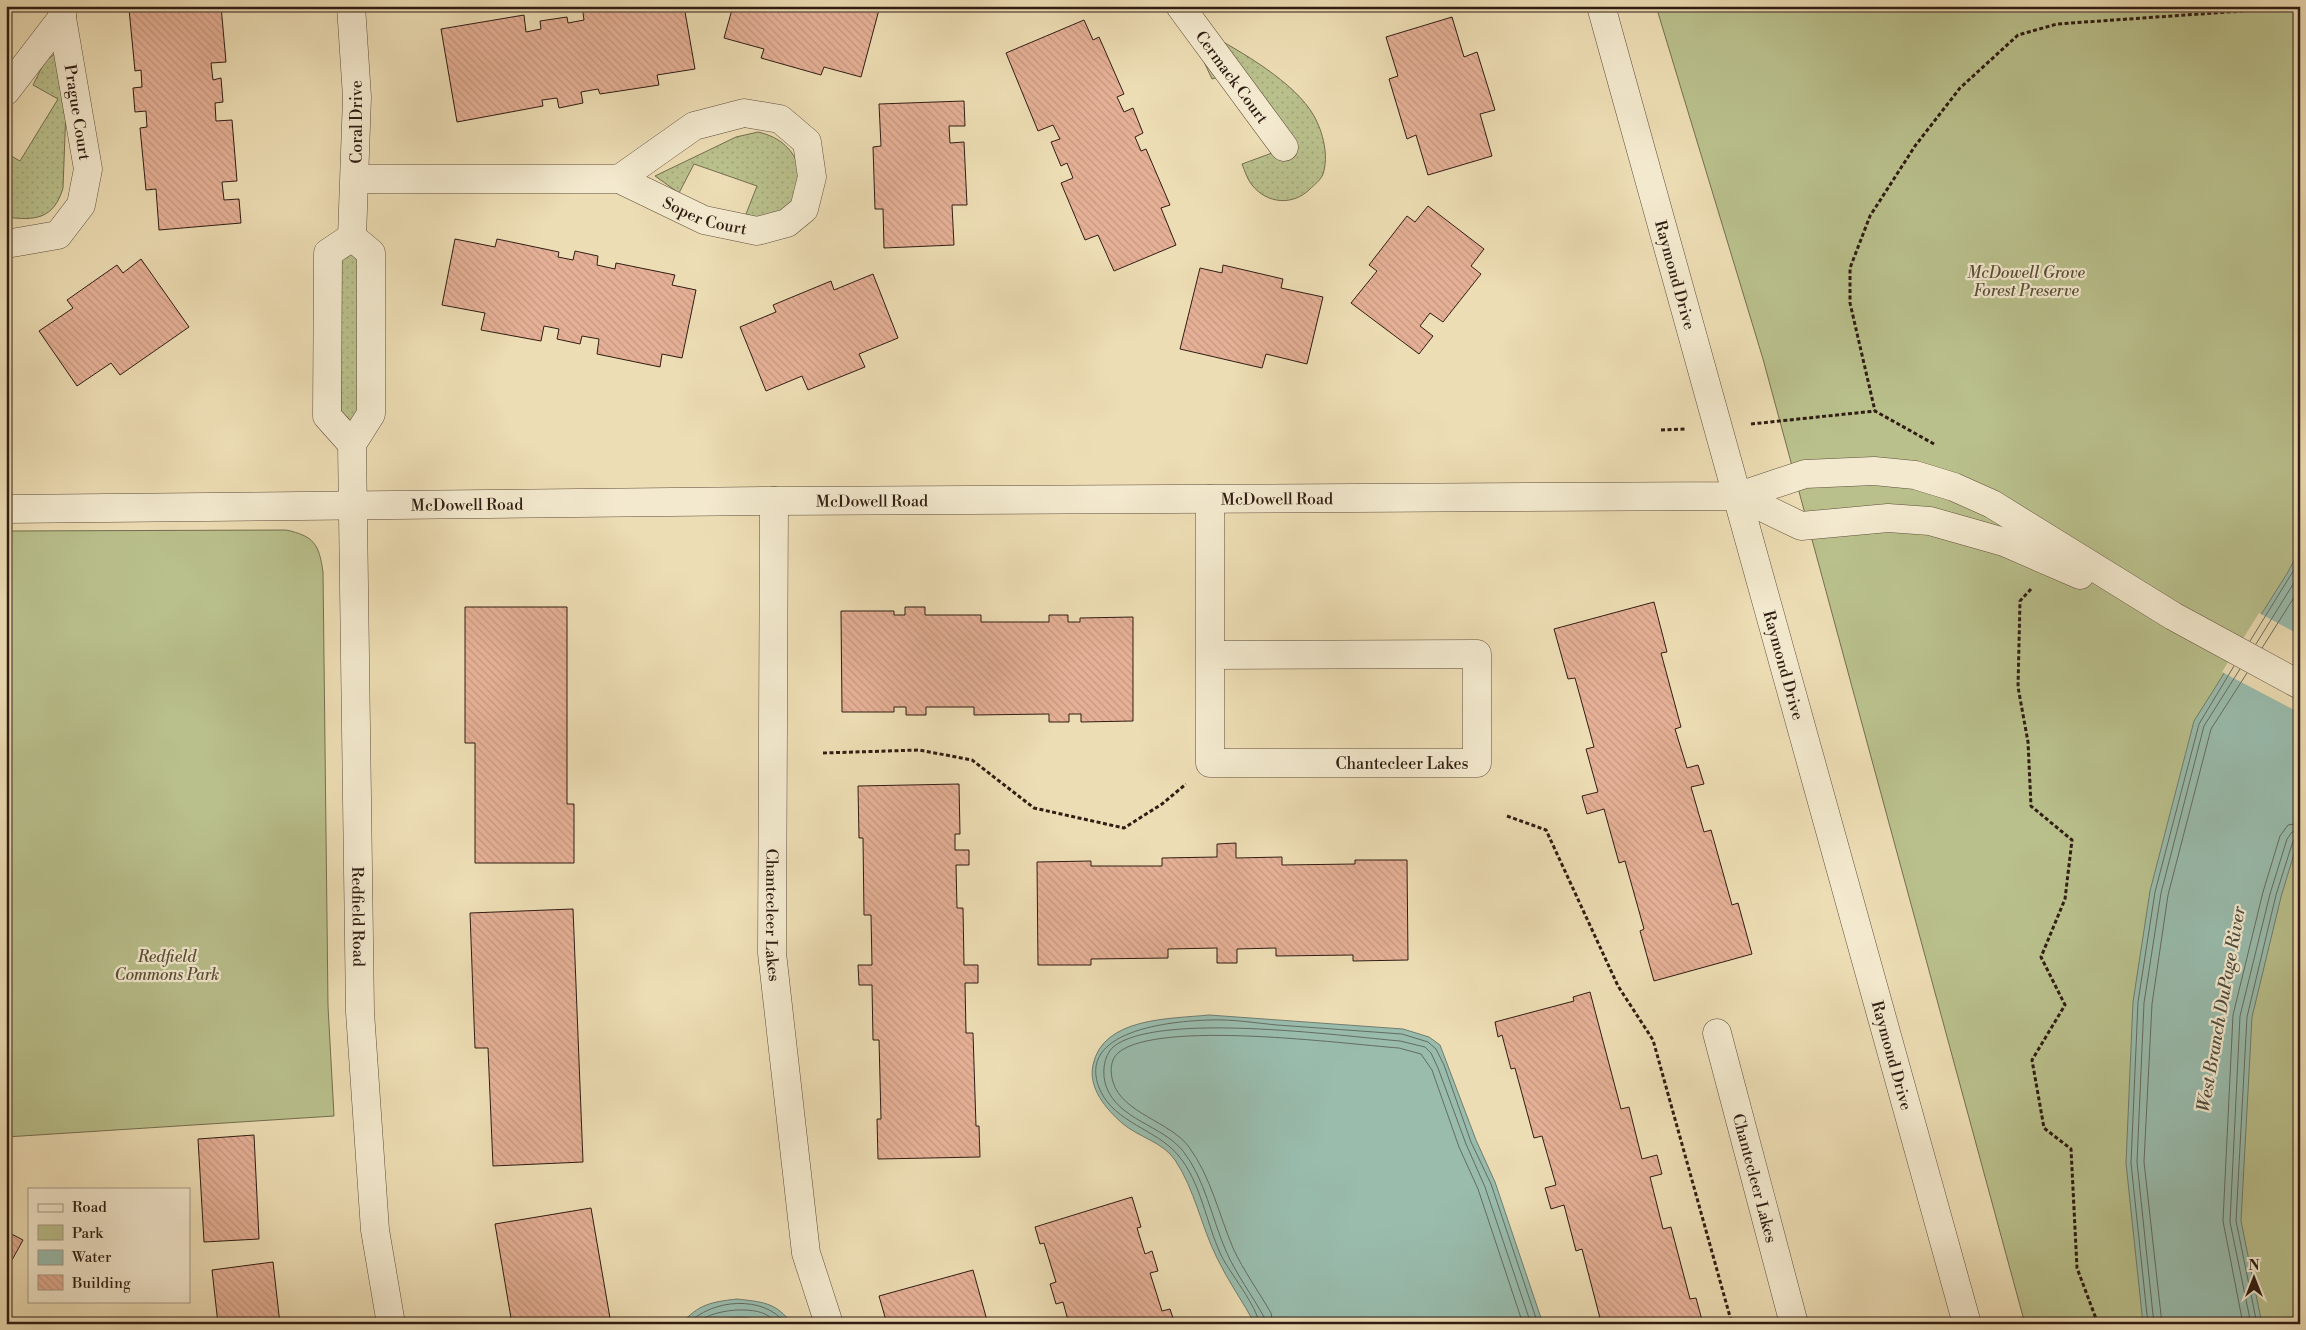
<svg xmlns="http://www.w3.org/2000/svg" width="2306" height="1330" viewBox="0 0 2306 1330" font-family="'Libre Bodoni',serif">
	<style>
		.grass { fill: url(#grass-dots); stroke: #746e50 }
		.park { fill: #b9c08c; stroke: #746e50 }
		.water { fill: #99bcad; stroke: #6f7c6f }
		.pier { fill: #edddb4 }
		.lines { fill: none; stroke-linecap: round; stroke-linejoin: round }
		.shore { stroke: #646c60; stroke-width: 1 }
		.building { fill: url(#building-back-hatch); stroke: #301d13 }
		.minor-casing { stroke: #5f4d3b; stroke-width: 29 }
		.path { stroke: #301d13; stroke-width: 3; stroke-dasharray: 4 2.5; stroke-linecap: butt }
		.minor { stroke: #f3e9ce; stroke-width: 28 }
		.labels { text-anchor: middle; stroke-width: 4.5; stroke-linejoin: round; paint-order: stroke }
		.street-label { font-size: 16px; fill: #301d13; stroke: #f3e9ce }
		.park-label { font-size: 16px; font-style: italic; fill: #594e37; stroke: #f3e9ce }
		.water-label { font-size: 18px; font-style: italic; fill: #504d41; stroke: #f3e9ce }
	</style>
	<defs>
		<pattern id="grass-dots" width="8" height="8" patternUnits="userSpaceOnUse" patternTransform="scale(1.25)"><rect width="8" height="8" fill="#b9c08c"/><path d="M2 2h.1M6 6h.1" fill="none" stroke="#9fa578" stroke-width="1.8" stroke-linecap="round"/></pattern>
		<pattern id="building-back-hatch" width="6" height="6" patternUnits="userSpaceOnUse" patternTransform="scale(1.25)"><rect width="6" height="6" fill="#e5b096"/><path d="M-1 5l2 2M0 0l6 6M5-1l2 2" fill="none" stroke="#c59780"/></pattern>
	</defs>
	<rect width="100%" height="100%" fill="#edddb4"/>
	<filter id="stains"><feTurbulence type="fractalNoise" baseFrequency=".004" numOctaves="4"/><feColorMatrix values="0 0 0 0 .2 0 0 0 0 .09 0 0 0 0 .02 0 0 0 .5 -.17"/></filter>
	<radialGradient id="worn" r=".72"><stop offset=".6" stop-color="#630" stop-opacity="0"/><stop offset="1" stop-color="#630" stop-opacity=".3"/></radialGradient>
	<g class="grass">
		<path d="M1207 33C1240 51 1295 82 1314 116 1323 132 1329 156 1323 174 1321 180 1314 185 1310 189 1293 206 1267 204 1252 185 1247 179 1245 171 1242 164L1272 153 1233 73 1212 79 1198 49Z"/>
		<path d="M59 51 67 82 63 188C54 219 35 221 6 217V153L20 161 58 99 33 85 45 61Z"/>
		<path d="M758 132C826 147 804 238 746 214L757 186 694 164 679 193 655 176 736 137Z"/>
		<polygon points="353,253 358,256 359,420 353,424 342,421 341,413 340,259"/>
	</g>
	<g class="park">
		<polygon points="1656,6 2300,6 2300,1324 2025,1324 1763,359"/>
		<path d="M286 530C314 536 319 544 323 572L328 1006 334 1116 6 1137V531Z"/>
	</g>
	<g class="water">
		<polygon points="2300,549 2300,834 2281,897 2252,1017 2241,1221 2262,1324 2143,1324 2126,1163 2133,1002 2150,891 2194,721 2288,572"/>
		<path d="M1209 1015 1403 1029 1429 1037 1440 1045 1476 1140 1495 1182 1543 1324H1255C1243 1302 1228 1281 1217 1258 1201 1226 1195 1190 1175 1160 1163 1142 1138 1137 1122 1123 1106 1109 1088 1088 1093 1065 1103 1017 1170 1019 1209 1015Z"/>
		<path d="M737 1299C762 1302 776 1302 792 1324H681C699 1304 711 1302 737 1299Z"/>
	</g>
	<polygon class="pier" points="2259,613 2300,635 2300,713 2222,672"/>
	<g class="lines">
		<g class="shore">
			<polyline points="2250,641 2300,560"/>
			<polyline points="2256,644 2300,573"/>
			<polyline points="2262,648 2300,588"/>
			<path d="M688 1324C711 1299 764 1294 786 1324"/>
			<path d="M696 1324C709 1310 748 1306 765 1314 770 1316 774 1321 778 1324"/>
			<path d="M709 1324C723 1316 753 1314 766 1324"/>
			<path d="M1259 1324C1258 1307 1229 1272 1221 1255 1206 1223 1201 1182 1178 1155 1156 1129 1115 1123 1100 1090 1074 1030 1172 1021 1210 1020 1232 1019 1255 1023 1277 1025 1319 1028 1360 1031 1402 1034L1428 1042 1436 1049 1444 1065 1471 1142 1491 1184 1538 1324"/>
			<path d="M1266 1324 1264 1317C1252 1295 1236 1274 1226 1251 1212 1219 1205 1179 1183 1151 1162 1125 1118 1120 1106 1086 1102 1074 1103 1057 1113 1047 1157 1011 1341 1036 1400 1041L1425 1047 1431 1053 1438 1068 1466 1144 1485 1187 1531 1324"/>
			<path d="M1273 1324 1271 1313C1259 1292 1243 1270 1233 1248 1219 1215 1211 1177 1189 1147 1171 1122 1122 1113 1113 1082 1110 1072 1110 1060 1118 1053 1157 1019 1344 1044 1399 1048L1421 1054 1432 1070 1459 1147 1478 1189 1523 1324"/>
			<polyline points="2148,1324 2131,1163 2138,1002 2155,892 2199,724 2234,666"/>
			<polyline points="2154,1324 2137,1162 2144,1003 2161,893 2204,726 2240,669"/>
			<polyline points="2162,1324 2144,1162 2152,1004 2168,895 2211,729 2247,673"/>
			<polyline points="2243,1324 2223,1221 2233,1015 2263,892 2280,836 2288,825 2300,823"/>
			<polyline points="2251,1324 2230,1222 2240,1016 2270,894 2287,839 2292,832 2300,830"/>
			<polyline points="2257,1324 2236,1221 2247,1017 2276,895 2293,841 2300,837"/>
		</g>
	</g>
	<g class="building">
		<polygon points="138,6 221,6 226,62 211,63 213,80 221,78 223,102 215,103 216,121 232,120 237,181 222,182 224,200 239,199 241,223 159,230 156,189 146,190 140,128 147,127 146,111 135,112 133,88 142,87 141,70 135,71 129,9 138,8"/>
		<polygon points="582,6 644,6 645,8 684,6 695,69 657,75 659,85 600,94 598,89 581,92 583,103 559,108 557,98 542,100 543,106 457,122 441,29 524,15 526,32 541,29 540,21 567,17 568,23 584,20"/>
		<polygon points="733,6 880,6 861,77 824,67 821,75 761,58 764,49 724,38"/>
		<polygon points="1452,17 1464,57 1477,52 1495,110 1480,114 1492,156 1428,175 1416,135 1407,139 1389,79 1398,76 1386,37"/>
		<polygon points="1084,20 1093,40 1099,37 1124,94 1117,97 1124,112 1133,108 1143,133 1135,137 1141,151 1146,149 1170,205 1161,208 1176,245 1114,271 1098,235 1085,240 1061,183 1073,178 1067,163 1061,166 1051,142 1060,139 1053,125 1038,131 1006,53"/>
		<polygon points="964,101 965,126 949,126 950,143 964,142 967,205 952,205 954,245 884,248 883,209 875,209 873,147 881,146 879,104"/>
		<polygon points="1428,206 1484,249 1471,266 1481,274 1443,322 1430,313 1420,326 1433,336 1419,354 1351,303 1377,271 1369,265 1407,216 1415,222"/>
		<polygon points="455,239 495,247 497,239 559,252 558,257 573,260 575,251 598,256 597,265 615,269 616,263 675,275 672,285 696,290 682,358 662,354 660,367 597,354 599,339 582,336 580,344 557,339 559,329 544,326 541,341 481,330 485,313 442,305"/>
		<polygon points="141,259 189,327 120,375 111,363 77,386 39,331 73,308 67,300 117,265 123,273"/>
		<polygon points="1223,265 1283,279 1281,288 1323,297 1307,364 1266,354 1262,368 1180,349 1200,268 1222,273"/>
		<polygon points="873,274 898,338 859,354 865,367 808,390 802,376 766,391 740,327 776,312 773,305 831,281 834,290"/>
		<polygon points="1654,602 1667,652 1661,653 1681,727 1675,729 1687,768 1698,765 1704,784 1691,787 1704,832 1711,830 1732,905 1738,903 1752,954 1654,981 1640,931 1644,929 1625,861 1619,863 1604,809 1587,814 1582,796 1598,792 1586,749 1594,747 1575,678 1568,679 1554,629"/>
		<polygon points="465,607 567,607 567,804 574,804 574,863 475,863 475,743 465,743"/>
		<polygon points="905,607 925,607 925,615 981,615 981,622 1049,622 1049,615 1068,615 1068,622 1080,622 1080,618 1133,617 1133,721 1081,722 1081,714 1069,714 1069,722 1049,722 1049,714 974,715 974,707 926,707 926,715 906,715 906,707 894,707 894,712 842,712 841,611 894,611 894,615 905,615"/>
		<polygon points="959,784 960,834 955,834 955,850 969,850 969,865 956,865 957,908 963,908 964,965 978,965 978,983 965,983 966,1033 973,1033 976,1126 979,1126 980,1157 878,1159 877,1119 881,1119 879,1040 873,1040 872,985 859,985 858,965 872,965 871,915 864,915 863,838 859,838 858,786"/>
		<polygon points="1236,843 1236,858 1282,857 1282,865 1355,864 1355,860 1407,860 1408,960 1353,961 1353,955 1276,956 1276,948 1237,949 1237,963 1217,963 1217,948 1168,949 1168,958 1091,959 1091,965 1038,965 1037,862 1091,861 1091,866 1162,866 1162,858 1217,857 1217,844"/>
		<polygon points="573,909 583,1162 493,1166 488,1048 475,1048 470,913"/>
		<polygon points="1590,992 1621,1109 1629,1107 1642,1159 1657,1155 1662,1174 1650,1177 1663,1229 1671,1227 1690,1299 1696,1298 1703,1324 1598,1324 1601,1322 1582,1249 1576,1251 1564,1205 1551,1209 1545,1188 1556,1185 1542,1136 1534,1138 1515,1068 1511,1069 1502,1035 1498,1037 1495,1022 1574,1001 1573,997"/>
		<polygon points="254,1135 259,1239 204,1242 198,1139"/>
		<polygon points="1132,1197 1141,1227 1137,1228 1145,1254 1152,1251 1158,1271 1150,1273 1162,1311 1170,1309 1175,1324 1069,1324 1063,1302 1056,1304 1050,1284 1056,1282 1044,1243 1040,1244 1035,1227"/>
		<polygon points="591,1208 611,1324 512,1324 495,1224"/>
		<polygon points="6,1231 23,1240 6,1271"/>
		<polygon points="273,1262 280,1324 218,1324 212,1270"/>
		<polygon points="973,1270 988,1324 887,1324 879,1296"/>
	</g>
	<g class="lines">
		<defs>
			<g id="minor">
				<polyline points="351,6 357,97 352,237"/>
				<path id="s1" d="M1180 6 1284 147"/>
				<path id="s2" d="M1601 6 1967 1324"/>
				<polyline points="6,91 62,18"/>
				<path id="s3" d="M355 179H619L704 220 757 231 787 223 804 209 812 177 807 142 780 119 744 113 694 126 619 179"/>
				<path id="s4" d="M352 237 371 253V414L352 444 360 1012 375 1230 391 1324"/>
				<polyline points="352,237 328,253 327,416 352,444"/>
				<polyline points="6,244 58,235 81,205 88,169 62,18 62,6"/>
				<polyline points="1739,496 1801,526 1888,518 1930,521 2004,542 2080,575"/>
				<path id="s5" d="M1210 499V763H1477V654L1210 655"/>
				<path id="s6" d="M774 501 772 953 806 1253 829 1324"/>
				<path id="s7" d="M6 509 774 501 1739 496 1805 474 1874 471 1915 475 1954 487 1992 504 2173 616 2300 685"/>
				<path id="s8" d="M1717 1033 1794 1324"/>
			</g>
		</defs>
		<use href="#minor" class="minor-casing"/>
		<g class="path">
			<polyline points="1751,424 1875,411"/>
			<polyline points="1661,430 1685,429"/>
			<polyline points="1934,444 1875,411 1850,303 1850,268 1870,216 1915,146 1960,88 2018,35 2057,24 2300,7"/>
			<polyline points="2031,589 2020,601 2018,687 2028,742 2031,806 2072,840 2065,899 2041,957 2065,1005 2032,1060 2044,1128 2071,1149 2077,1268 2098,1324"/>
			<polyline points="823,753 919,750 972,760 1034,808 1124,828 1162,804 1186,784"/>
			<polyline points="1507,816 1546,830 1618,986 1653,1040 1732,1324"/>
		</g>
		<use href="#minor" class="minor"/>
	</g>
	<g class="labels">
		<g class="street-label">
			<text dy="6" stroke="none"><textPath href="#s1" startOffset="88">Cermack Court</textPath></text>
			<text transform="translate(78 112) rotate(81)" y="6">Prague Court</text>
			<text transform="translate(356 122) rotate(-90)" y="6">Coral Drive</text>
			<text dy="6" stroke="none"><textPath href="#s3" startOffset="358">Soper Court</textPath></text>
			<text dy="6" stroke="none"><textPath href="#s2" startOffset="279">Raymond Drive</textPath></text>
			<text dy="6" stroke="none"><textPath href="#s7" startOffset="1271">McDowell Road</textPath></text>
			<text dy="6" stroke="none"><textPath href="#s7" startOffset="866">McDowell Road</textPath></text>
			<text dy="6" stroke="none"><textPath href="#s7" startOffset="461">McDowell Road</textPath></text>
			<text dy="6" stroke="none"><textPath href="#s2" startOffset="684">Raymond Drive</textPath></text>
			<text dy="6" stroke="none"><textPath href="#s5" startOffset="456">Chantecleer Lakes</textPath></text>
			<text dy="6" stroke="none"><textPath href="#s6" startOffset="414">Chantecleer Lakes</textPath></text>
			<text dy="6" stroke="none"><textPath href="#s4" startOffset="694">Redfield Road</textPath></text>
			<text dy="6" stroke="none"><textPath href="#s2" startOffset="1089">Raymond Drive</textPath></text>
			<text dy="6" stroke="none"><textPath href="#s8" startOffset="150">Chantecleer Lakes</textPath></text>
		</g>
		<g class="park-label">
			<text x="2026" y="278">McDowell Grove<tspan x="2026" dy="18">Forest Preserve</tspan></text>
			<text x="167" y="962">Redfield<tspan x="167" dy="18">Commons Park</tspan></text>
		</g>
		<g class="water-label">
			<text transform="translate(2221 1009) rotate(-80)" y="6">West Branch DuPage River</text>
		</g>
	</g>
	<rect width="2306" height="1330" fill="none" stroke="#edddb4" stroke-width="25"/>
	<rect x="8" y="8" width="2291" height="1315" fill="none" stroke="#301d13" stroke-width="2.5"/>
	<rect x="12" y="12" width="2281" height="1305" fill="none" stroke="#301d13"/>
	<rect x="28" y="1188" width="162" height="115" fill="#f3e9ce" stroke="#a59783"/>
	<rect x="38" y="1204" width="25" height="8" fill="#f3e9ce" stroke="#a59783"/>
	<text x="72" y="1212" font-size="15" fill="#301d13">Road</text>
	<rect x="38" y="1225" width="25" height="15" fill="#b9c08c" stroke="#a59783"/>
	<text x="72" y="1238" font-size="15" fill="#301d13">Park</text>
	<rect x="38" y="1250" width="25" height="15" fill="#99bcad" stroke="#a59783"/>
	<text x="72" y="1262" font-size="15" fill="#301d13">Water</text>
	<rect x="38" y="1275" width="25" height="15" fill="url(#building-back-hatch)" stroke="#a59783"/>
	<text x="72" y="1288" font-size="15" fill="#301d13">Building</text>
	<g transform="translate(2254 1278)" stroke="#f3e9ce" stroke-width="4" paint-order="stroke">
	<path d="M0-4L9 19L0 12L-9 19Z" fill="#301d13"/>
	<text y="-8" font-size="14" font-weight="bold" text-anchor="middle" fill="#301d13">N</text>
	</g>
	<rect width="100%" height="100%" filter="url(#stains)"/>
	<rect width="100%" height="100%" fill="url(#worn)"/>
</svg>
